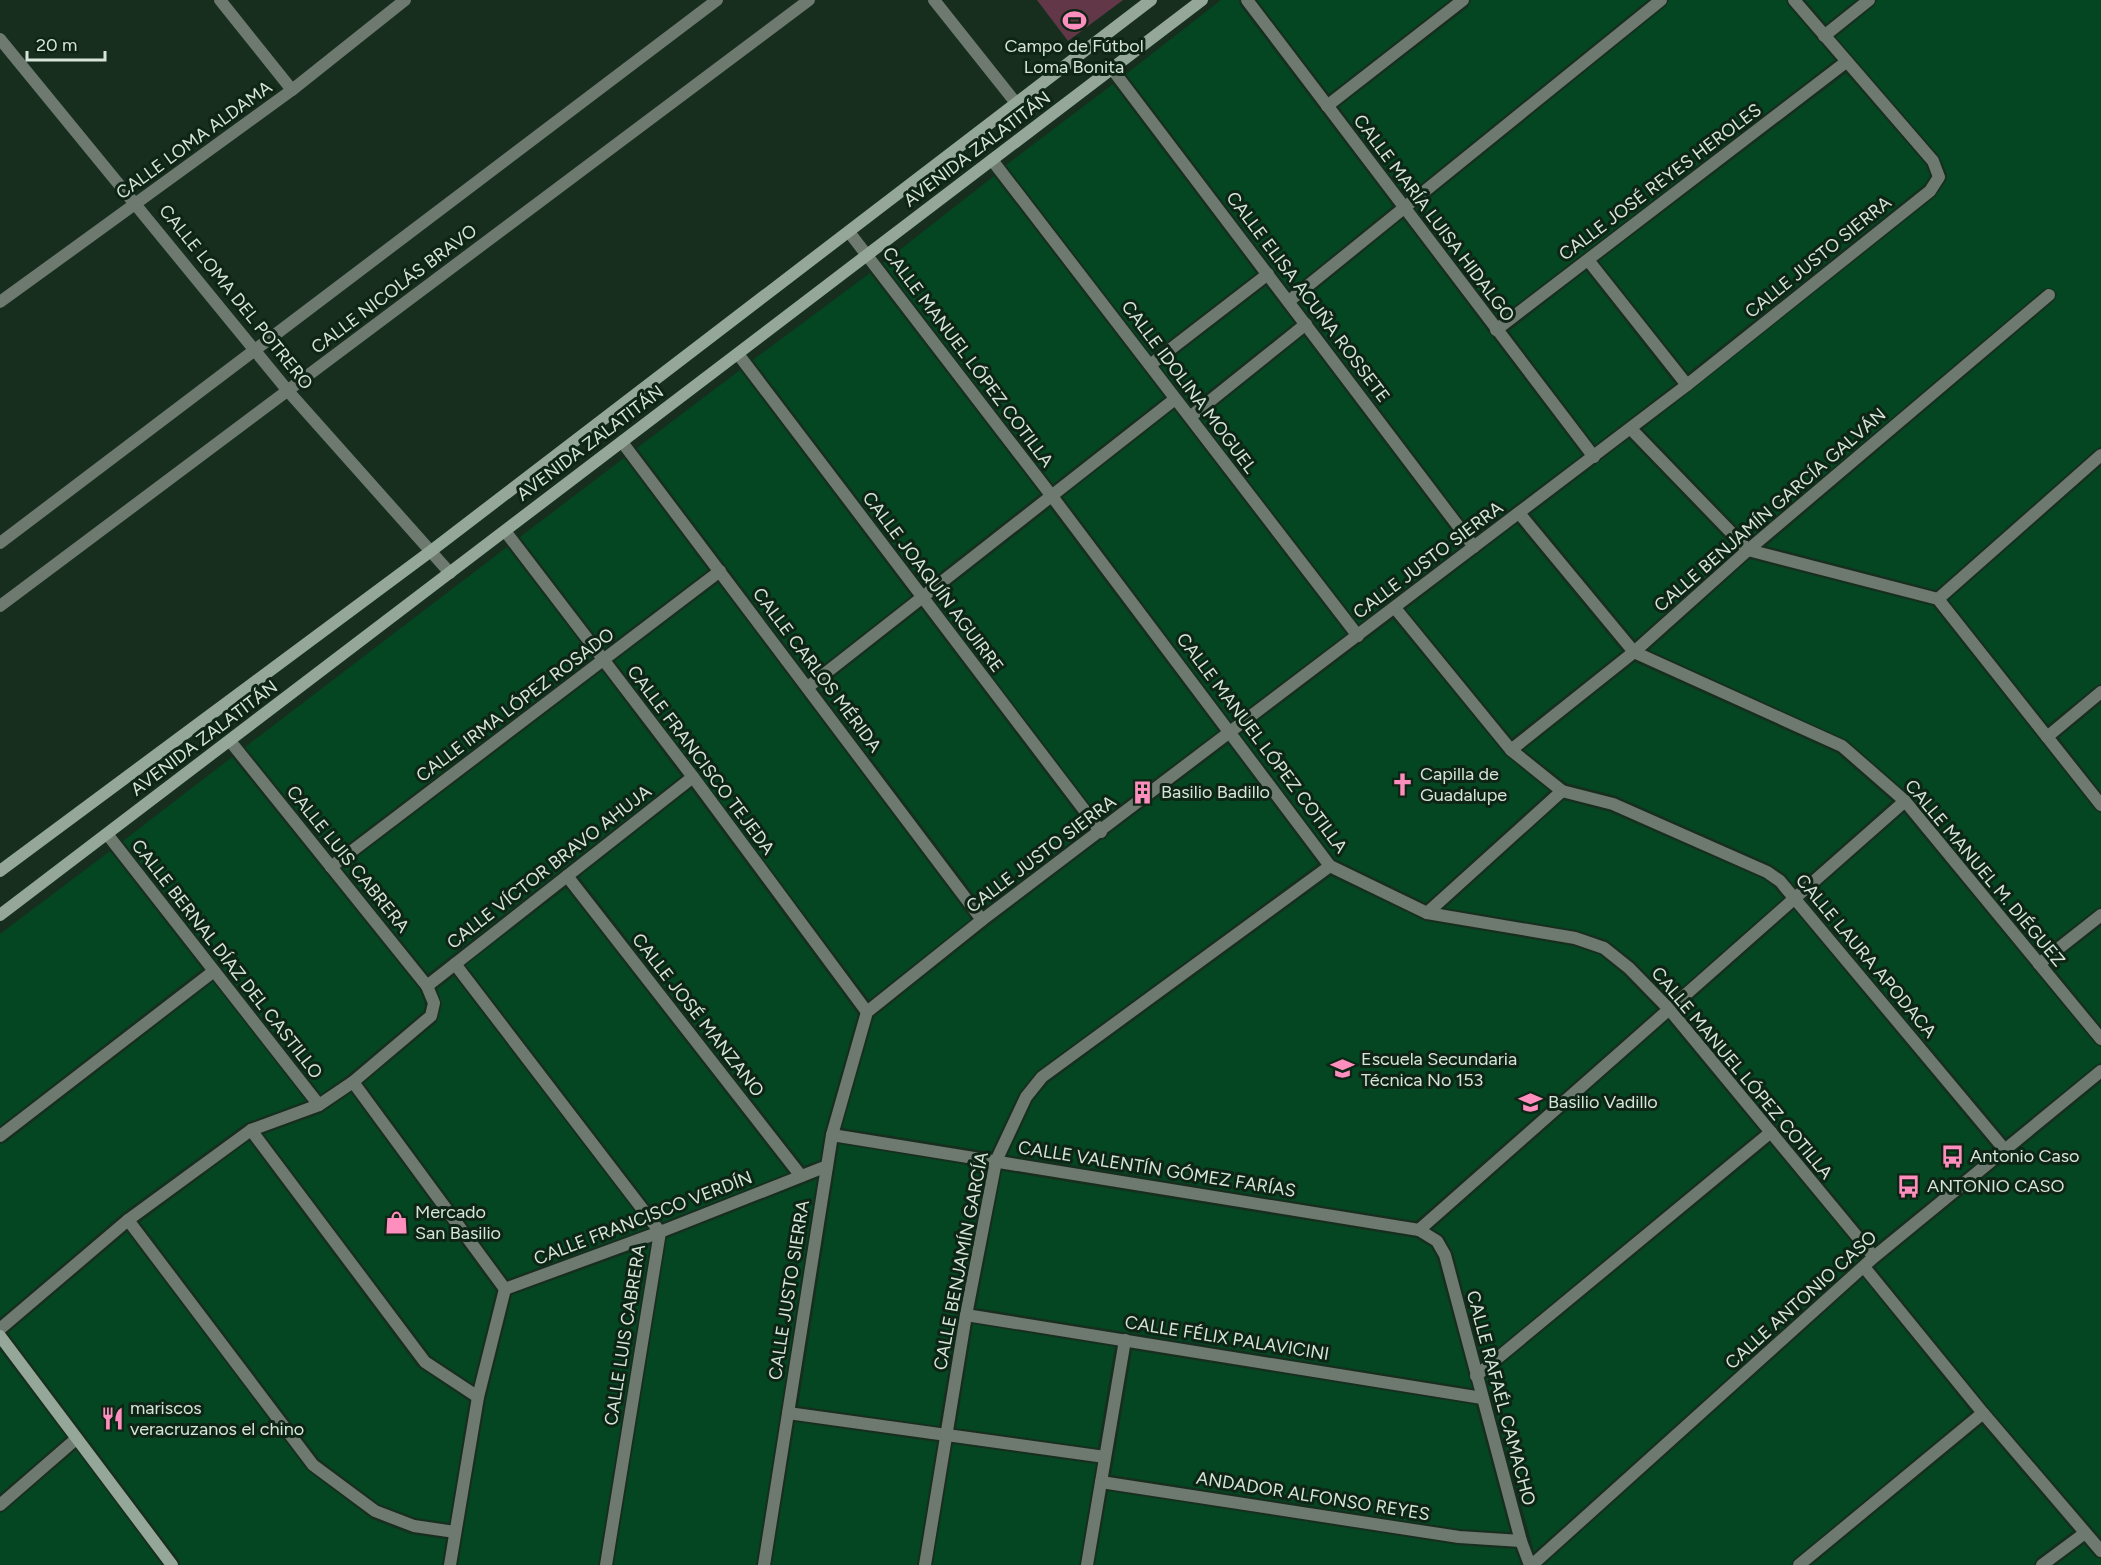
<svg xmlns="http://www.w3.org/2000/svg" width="2101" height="1565" viewBox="0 0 2101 1565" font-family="Figtree,sans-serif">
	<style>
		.green { fill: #623849 }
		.building { fill: #044522 }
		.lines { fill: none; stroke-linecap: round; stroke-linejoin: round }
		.street { stroke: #6e7970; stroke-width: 12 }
		.secondary { stroke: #95a799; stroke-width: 12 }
		.labels { text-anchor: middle; stroke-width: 6; stroke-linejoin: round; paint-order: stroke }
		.poi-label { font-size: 18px; fill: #d7e4da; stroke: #0e2415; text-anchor: start }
		.street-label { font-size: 18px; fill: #d7e4da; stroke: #0e2415 }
	</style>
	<rect width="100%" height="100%" fill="#172e1e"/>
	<polygon class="green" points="1037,0 1123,0 1068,41"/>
	<g class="building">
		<polygon points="1221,0 1239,0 1240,5 1393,206 1290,290 1126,74"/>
		<polygon points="1257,0 1450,0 1329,94"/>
		<polygon points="1471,0 1648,0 1406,196 1339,107 1468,7"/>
		<polygon points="1669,0 1786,0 1788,5 1835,60 1499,318 1416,209 1666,6"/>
		<polygon points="1805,0 1856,0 1826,24"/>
		<polygon points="1877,0 2101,0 2101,447 2096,449 1936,590 1766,546 2054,301 2057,294 2052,288 2044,289 1749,539 1643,429 1935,197 1946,181 1947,174 1939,156 1836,37 1874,6"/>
		<polygon points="1846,73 1926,165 1930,176 1924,185 1688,373 1599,261"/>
		<polygon points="1113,84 1256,273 1151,354 1006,165"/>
		<polygon points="994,176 1164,397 1053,484 883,263"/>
		<polygon points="1403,219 1582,455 1475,535 1300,303"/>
		<polygon points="1586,271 1675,384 1595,445 1509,331"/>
		<polygon points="870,273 1040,494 924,585 753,360"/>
		<polygon points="1266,286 1294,323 1191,405 1161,367"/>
		<polygon points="1304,336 1462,545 1359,624 1201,419"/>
		<polygon points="740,370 911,596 809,676 637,448"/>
		<polygon points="1174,410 1346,634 1231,721 1063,497"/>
		<polygon points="1629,439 1736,550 1635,640 1531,514"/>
		<polygon points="624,458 708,570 605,648 520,537"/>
		<polygon points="2101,466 2101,684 2096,686 2048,725 1949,600"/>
		<polygon points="1050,508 1218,731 1101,819 934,599"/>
		<polygon points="1517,524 1622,651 1512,738 1406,609"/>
		<polygon points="507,547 592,658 333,855 245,747"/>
		<polygon points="1750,559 1933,606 2095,810 2101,813 2101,907 2096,909 2040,952 1911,796 1847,740 1649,650"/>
		<polygon points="718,583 971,919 869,1000 615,661"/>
		<polygon points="921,609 1088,829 984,908 819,689"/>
		<polygon points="1393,619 1505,755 1549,791 1426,903 1335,859 1241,734"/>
		<polygon points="1635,662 1837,753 1892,801 1795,887 1785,874 1770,864 1616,796 1566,783 1524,750"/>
		<polygon points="602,671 681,776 428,974 343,868"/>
		<polygon points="2101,703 2101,792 2059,738"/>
		<polygon points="1228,744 1318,864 1037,1071 1019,1093 991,1152 842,1128 874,1017 987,927 1101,840 1105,839 1109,834"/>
		<polygon points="232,757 420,990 425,1004 424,1011 348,1075 321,1094 123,841"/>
		<polygon points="691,789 858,1014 824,1133 820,1160 804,1166 579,877"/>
		<polygon points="1564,800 1610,812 1763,879 1774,887 1783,898 1670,998 1635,962 1607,940 1576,930 1445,908"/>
		<polygon points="1904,813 2095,1044 2101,1047 2101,1063 2096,1065 2006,1138 1806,899"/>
		<polygon points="110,851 202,969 0,1126 0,934"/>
		<polygon points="1331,876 1425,921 1573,946 1600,955 1623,974 1657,1009 1416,1221 1008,1155 1033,1101 1048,1083"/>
		<polygon points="566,888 788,1173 663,1222 466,965"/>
		<polygon points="1794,910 1993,1149 1875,1245 1681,1010"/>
		<polygon points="2101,926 2101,1026 2051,965"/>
		<polygon points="454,976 647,1228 508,1279 364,1083 437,1022 442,1004 437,989"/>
		<polygon points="213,982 306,1101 246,1123 123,1213 0,1318 0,1144 5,1143"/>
		<polygon points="1668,1021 1759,1131 1482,1361 1453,1253 1444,1236 1433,1229"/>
		<polygon points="2101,1082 2101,1538 1989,1408 1875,1267"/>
		<polygon points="351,1093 496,1291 473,1384 431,1356 264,1134 322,1113"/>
		<polygon points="249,1141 418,1367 469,1401 449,1523 416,1518 379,1504 319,1459 140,1222"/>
		<polygon points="839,1144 986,1168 958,1314 939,1426 798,1406"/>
		<polygon points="1770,1144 1863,1256 1534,1552 1486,1378"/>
		<polygon points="1002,1171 1416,1238 1431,1247 1437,1258 1472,1388 976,1308"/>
		<polygon points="817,1179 756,1565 614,1565 667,1238"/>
		<polygon points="127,1232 307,1470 372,1519 411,1534 446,1539 442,1565 180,1565 179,1560 8,1333"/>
		<polygon points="650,1245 598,1565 458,1565 486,1399 512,1295"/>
		<polygon points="1863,1278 1971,1412 1794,1559 1791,1565 1544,1565"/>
		<polygon points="973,1324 1115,1347 1098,1448 956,1428"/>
		<polygon points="0,1350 66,1437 0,1494"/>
		<polygon points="1132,1350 1476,1405 1510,1532 1460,1529 1111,1475"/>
		<polygon points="795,1422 937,1442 917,1565 772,1565"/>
		<polygon points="1982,1425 2073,1531 2037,1558 2034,1565 1812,1565"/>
		<polygon points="953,1444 1096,1464 1079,1565 933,1565"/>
		<polygon points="76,1450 162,1565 0,1565 0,1513 5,1511"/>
		<polygon points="1108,1491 1458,1545 1515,1549 1521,1565 1095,1565"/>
		<polygon points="2084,1544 2095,1557 2101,1559 2101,1565 2056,1565"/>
	</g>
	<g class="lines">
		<g class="street">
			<polyline points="220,0 292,90"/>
			<polyline points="934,0 1016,103"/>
			<polyline points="1247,0 1594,457"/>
			<polyline points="1824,36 1869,0"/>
			<polyline points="0,39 288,391 450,573"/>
			<polyline points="1112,69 1474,547"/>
			<polyline points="1327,106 1463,0"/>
			<polyline points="992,160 1358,636"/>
			<polyline points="849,232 1051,495 1330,866 1427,913 1575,938 1604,948 1629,968 1669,1009 1874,1257"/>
			<polyline points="1588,260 1687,385"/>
			<polyline points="1289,301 1661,0"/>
			<polyline points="0,302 292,90 405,0"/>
			<polyline points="1496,330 1846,62"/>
			<polyline points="738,354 1101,832"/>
			<polyline points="1150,365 1268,274"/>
			<polyline points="1190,417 1306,324"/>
			<polyline points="1631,429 1748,550 1938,599 2101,805"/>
			<polyline points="622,442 982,920"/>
			<polyline points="1519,513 1634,652 1842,746 1905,801 2101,1039"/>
			<polyline points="505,531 693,777 867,1012"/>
			<polyline points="0,543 717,0"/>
			<polyline points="1938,599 2101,455"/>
			<polyline points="0,606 809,0"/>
			<polyline points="1395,608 1511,750 1562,791 1613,804 1767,872 1780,881 2005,1150"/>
			<polyline points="808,687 1175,399"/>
			<polyline points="2047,737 2101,692"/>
			<polyline points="1511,750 1634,652 1748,550 2049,295"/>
			<polyline points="107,834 319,1105"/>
			<polyline points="331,867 720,571"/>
			<polyline points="567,876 801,1176"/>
			<polyline points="1427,913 1562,791"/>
			<polyline points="455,964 660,1232 606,1565"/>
			<polyline points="2039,964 2101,915"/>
			<polyline points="427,986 693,777"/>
			<polyline points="353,1082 505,1289"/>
			<polyline points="251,1130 425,1362 478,1397"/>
			<polyline points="832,1135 1419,1230 1437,1241 1445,1255 1521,1541 1530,1565"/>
			<polyline points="0,1136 214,971"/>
			<polyline points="128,1220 313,1465 375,1511 414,1526 455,1532"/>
			<polyline points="1419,1230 1905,801"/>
			<polyline points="1864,1267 1983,1413 2101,1551"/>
			<polyline points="505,1289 660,1232 827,1166"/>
			<polyline points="966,1315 1482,1398"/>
			<polyline points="0,1329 128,1220 251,1130 319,1105 353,1082 431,1016 434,1003 427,986 230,741"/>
			<polyline points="1476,1376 1771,1132"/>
			<polyline points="788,1413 1105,1457"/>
			<polyline points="1101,1482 1459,1537 1521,1541"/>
			<polyline points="0,1505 76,1439"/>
			<polyline points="450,1565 478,1397 505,1289"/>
			<polyline points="764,1565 832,1135 867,1012 982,920 1687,385 1930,191 1939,177 1933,161 1794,0"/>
			<polyline points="925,1565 966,1315 996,1161 1026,1097 1042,1077 1330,866"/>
			<polyline points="1087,1565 1125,1340"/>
			<polyline points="1532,1565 1874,1257 2101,1071"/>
			<polyline points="1799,1565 1983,1413"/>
			<polyline points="2042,1565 2085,1533"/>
		</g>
		<g class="secondary">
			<polyline points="0,871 431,551 1151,0"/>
			<polyline points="0,915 1202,0"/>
			<polyline points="0,1336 172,1565"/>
		</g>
	</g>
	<defs>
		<symbol id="stadium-bare" viewBox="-9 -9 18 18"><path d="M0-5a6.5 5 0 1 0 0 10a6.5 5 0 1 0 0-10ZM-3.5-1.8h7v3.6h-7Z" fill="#fe8ebd" stroke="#0e2415" stroke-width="2.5" paint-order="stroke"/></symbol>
		<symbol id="church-bare" viewBox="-9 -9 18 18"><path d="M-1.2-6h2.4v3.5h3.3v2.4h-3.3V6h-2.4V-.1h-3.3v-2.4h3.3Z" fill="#fe8ebd" stroke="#0e2415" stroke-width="2.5" paint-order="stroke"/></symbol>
		<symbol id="building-bare" viewBox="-9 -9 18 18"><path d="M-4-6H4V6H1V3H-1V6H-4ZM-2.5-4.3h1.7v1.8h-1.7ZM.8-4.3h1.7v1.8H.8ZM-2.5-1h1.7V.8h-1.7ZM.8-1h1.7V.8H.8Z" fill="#fe8ebd" stroke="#0e2415" stroke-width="2.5" paint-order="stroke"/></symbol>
		<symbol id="school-bare" viewBox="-9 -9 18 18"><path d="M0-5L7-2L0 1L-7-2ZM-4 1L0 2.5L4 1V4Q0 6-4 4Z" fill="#fe8ebd" stroke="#0e2415" stroke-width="2.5" paint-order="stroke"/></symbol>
		<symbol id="bus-bare" viewBox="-9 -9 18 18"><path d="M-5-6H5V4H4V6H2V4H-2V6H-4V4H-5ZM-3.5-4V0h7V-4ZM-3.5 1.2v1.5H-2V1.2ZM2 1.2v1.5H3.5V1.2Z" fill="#fe8ebd" stroke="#0e2415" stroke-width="2.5" paint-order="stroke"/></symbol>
		<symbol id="shop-bare" viewBox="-9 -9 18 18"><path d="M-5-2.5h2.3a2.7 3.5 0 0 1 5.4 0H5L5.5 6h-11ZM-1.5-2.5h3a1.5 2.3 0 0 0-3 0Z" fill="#fe8ebd" stroke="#0e2415" stroke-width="2.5" paint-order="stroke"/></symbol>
		<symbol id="restaurant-bare" viewBox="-9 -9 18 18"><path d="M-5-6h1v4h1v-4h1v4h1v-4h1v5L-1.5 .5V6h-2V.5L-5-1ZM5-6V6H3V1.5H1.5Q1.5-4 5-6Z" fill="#fe8ebd" stroke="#0e2415" stroke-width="2.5" paint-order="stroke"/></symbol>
	</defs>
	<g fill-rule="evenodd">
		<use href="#stadium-bare" x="1058" y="4" width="33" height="33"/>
		<use href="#church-bare" x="1386" y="768" width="33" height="33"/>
		<use href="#building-bare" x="1126" y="776" width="33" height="33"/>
		<use href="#school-bare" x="1326" y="1052" width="33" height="33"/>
		<use href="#school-bare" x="1514" y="1086" width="33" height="33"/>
		<use href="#bus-bare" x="1936" y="1140" width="33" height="33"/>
		<use href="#bus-bare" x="1892" y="1170" width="33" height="33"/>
		<use href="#shop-bare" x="380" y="1206" width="33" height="33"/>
		<use href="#restaurant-bare" x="96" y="1402" width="33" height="33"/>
	</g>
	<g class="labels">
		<g class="poi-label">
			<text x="1074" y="52" text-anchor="middle">Campo de Fútbol<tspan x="1074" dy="21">Loma Bonita</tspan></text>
			<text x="1420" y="780">Capilla de<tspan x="1420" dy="21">Guadalupe</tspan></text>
			<text x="1161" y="798">Basilio Badillo</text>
			<text x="1361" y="1065">Escuela Secundaria<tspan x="1361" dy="21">Técnica No 153</tspan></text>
			<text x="1548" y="1108">Basilio Vadillo</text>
			<text x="1970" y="1162">Antonio Caso</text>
			<text x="1927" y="1192">ANTONIO CASO</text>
			<text x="415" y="1218">Mercado<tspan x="415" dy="21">San Basilio</tspan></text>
			<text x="130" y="1414">mariscos<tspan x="130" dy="21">veracruzanos el chino</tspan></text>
		</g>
		<g class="street-label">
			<text transform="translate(194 140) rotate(-36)" y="6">CALLE LOMA ALDAMA</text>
			<text transform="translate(977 149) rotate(-37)" y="6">AVENIDA ZALATITÁN</text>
			<text transform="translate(1660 182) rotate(-37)" y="6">CALLE JOSÉ REYES HEROLES</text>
			<text transform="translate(1434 218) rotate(53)" y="6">CALLE MARÍA LUISA HIDALGO</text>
			<text transform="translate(1818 257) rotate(-39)" y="6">CALLE JUSTO SIERRA</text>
			<text transform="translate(394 289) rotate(-37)" y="6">CALLE NICOLÁS BRAVO</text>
			<text transform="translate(236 297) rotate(51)" y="6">CALLE LOMA DEL POTRERO</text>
			<text transform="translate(1308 297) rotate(53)" y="6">CALLE ELISA ACUÑA ROSSETE</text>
			<text transform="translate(968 357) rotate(53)" y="6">CALLE MANUEL LÓPEZ COTILLA</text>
			<text transform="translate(1189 387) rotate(53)" y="6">CALLE IDOLINA MOGUEL</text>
			<text transform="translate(590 443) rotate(-37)" y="6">AVENIDA ZALATITÁN</text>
			<text transform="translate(1770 510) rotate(-41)" y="6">CALLE BENJAMÍN GARCÍA GALVÁN</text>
			<text transform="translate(1428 560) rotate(-37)" y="6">CALLE JUSTO SIERRA</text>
			<text transform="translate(933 582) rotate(53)" y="6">CALLE JOAQUÍN AGUIRRE</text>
			<text transform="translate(817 670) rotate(53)" y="6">CALLE CARLOS MÉRIDA</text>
			<text transform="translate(515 705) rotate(-37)" y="6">CALLE IRMA LÓPEZ ROSADO</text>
			<text transform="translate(204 738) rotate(-37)" y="6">AVENIDA ZALATITÁN</text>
			<text transform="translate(1262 743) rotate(53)" y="6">CALLE MANUEL LÓPEZ COTILLA</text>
			<text transform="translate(701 760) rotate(53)" y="6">CALLE FRANCISCO TEJEDA</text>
			<text transform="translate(1041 854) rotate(-37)" y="6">CALLE JUSTO SIERRA</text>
			<text transform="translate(348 859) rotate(51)" y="6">CALLE LUIS CABRERA</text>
			<text transform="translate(549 867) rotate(-38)" y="6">CALLE VÍCTOR BRAVO AHUJA</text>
			<text transform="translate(1985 873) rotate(50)" y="6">CALLE MANUEL M. DIÉGUEZ</text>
			<text transform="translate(1866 956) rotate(50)" y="6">CALLE LAURA APODACA</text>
			<text transform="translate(227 959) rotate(52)" y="6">CALLE BERNAL DÍAZ DEL CASTILLO</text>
			<text transform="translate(698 1015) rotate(52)" y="6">CALLE JOSÉ MANZANO</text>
			<text transform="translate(1742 1073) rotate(50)" y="6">CALLE MANUEL LÓPEZ COTILLA</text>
			<text transform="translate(1157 1169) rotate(9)" y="6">CALLE VALENTÍN GÓMEZ FARÍAS</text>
			<text transform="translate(643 1218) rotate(-21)" y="6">CALLE FRANCISCO VERDÍN</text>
			<text transform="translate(961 1261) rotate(-79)" y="6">CALLE BENJAMÍN GARCÍA</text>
			<text transform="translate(789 1290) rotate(-81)" y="6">CALLE JUSTO SIERRA</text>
			<text transform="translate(1801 1300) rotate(-42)" y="6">CALLE ANTONIO CASO</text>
			<text transform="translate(625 1335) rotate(-81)" y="6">CALLE LUIS CABRERA</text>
			<text transform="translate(1227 1338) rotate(9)" y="6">CALLE FÉLIX PALAVICINI</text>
			<text transform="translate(1501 1398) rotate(75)" y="6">CALLE RAFAÉL CAMACHO</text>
			<text transform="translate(1313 1496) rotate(9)" y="6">ANDADOR ALFONSO REYES</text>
		</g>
	</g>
	<path d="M27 51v9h78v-9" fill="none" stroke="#d7e4da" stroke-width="3"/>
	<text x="36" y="51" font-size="18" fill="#d7e4da" stroke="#0e2415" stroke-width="4.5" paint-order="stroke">20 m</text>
</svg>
